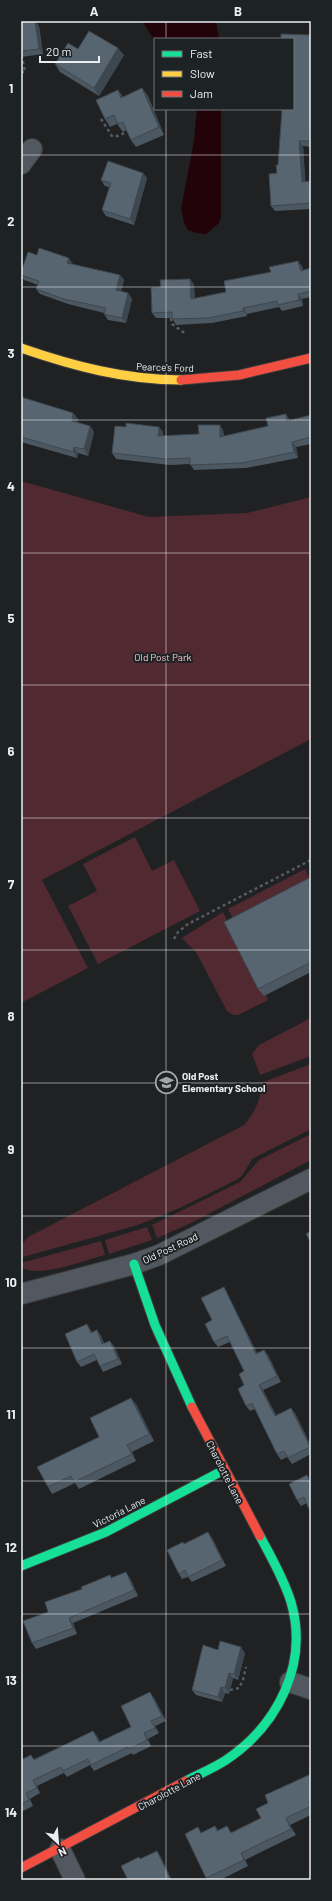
<svg xmlns="http://www.w3.org/2000/svg" width="332" height="1901" viewBox="0 0 332 1901" font-family="Barlow,sans-serif">
	<style>
		.green { fill: #512930 }
		.water { fill: #220309 }
		.lines { fill: none; stroke-linecap: round; stroke-linejoin: round }
		.street-casing { stroke: #3d3e3f; stroke-width: 22 }
		.fast-casing { stroke: #3d3e3f; stroke-width: 11 }
		.slow-casing { stroke: #3d3e3f; stroke-width: 11 }
		.jam-casing { stroke: #3d3e3f; stroke-width: 11 }
		.path { stroke: #565c60; stroke-width: 2.5; stroke-dasharray: 3 3; stroke-linecap: butt }
		.street { stroke: #51585f; stroke-width: 20 }
		.fast { stroke: #16e098; stroke-width: 9 }
		.slow { stroke: #ffcf43; stroke-width: 9 }
		.jam { stroke: #f24e42; stroke-width: 9 }
		.wall { fill: #4b5761 }
		.shaded-wall { fill: #3d474f }
		.building { fill: #576571; stroke: #3d474f }
		.grid { fill: none; stroke: #eceff2; stroke-width: 1; stroke-opacity: 0.55 }
		.labels { text-anchor: middle; stroke-width: 4; stroke-linejoin: round; paint-order: stroke }
		.street-label { font-size: 10px; fill: #eceff2; stroke: #1d2225 }
		.park-label { font-size: 10px; fill: #fac9ce; stroke: #1d2225 }
		.poi-label { font-size: 10px; font-weight: bold; fill: #eceff2; stroke: #1d2225; text-anchor: start }
		.neatline { fill: none; stroke: #eceff2; stroke-width: 1.5 }
		.grid-label { font-size: 13px; text-anchor: middle; font-weight: bold; fill: #eceff2 }
	</style>
	<rect width="100%" height="100%" fill="#1f2123"/>
	<g class="green">
		<polygon points="21,481 149,517 247,513 311,497 311,739 42,880 88,968 21,1003"/>
		<polygon points="135,837 152,871 174,860 200,911 98,964 68,906 97,891 83,864"/>
		<polygon points="305,869 311,881 237,926 228,909"/>
		<polygon points="223,912 264,996 266,995 268,1000 238,1015 233,1015 227,1011 196,952 182,938"/>
		<polygon points="311,1018 311,1056 260,1075 252,1054 259,1045"/>
		<path d="M311 1064V1129L252 1159 242 1176 236 1180 182 1207 138 1225 23 1257V1243L28 1237 244 1125C255 1112 261 1100 261 1083Z"/>
		<polygon points="311,1134 311,1160 191,1223 157,1238 152,1225 240,1182 259,1160"/>
		<polygon points="147,1227 152,1240 109,1254 105,1240"/>
		<path d="M101 1241 105 1255C85 1260 38 1279 21 1267V1263Z"/>
	</g>
	<g class="water">
		<polygon points="142,21 216,21 219,39 155,39 155,41"/>
		<polygon points="197,109 221,109 221,216 219,223 206,234 196,233 188,230 184,223 181,209 194,141"/>
	</g>
	<g class="lines">
		<defs>
			<g id="street">
				<polyline points="21,164 32,149"/>
				<polyline points="21,1294 134,1264 159,1255 311,1179"/>
				<polyline points="290,1682 311,1689"/>
				<polyline points="60,1849 75,1880"/>
			</g>
			<g id="fast">
				<polyline points="134,1264 155,1325 192,1407"/>
				<polyline points="21,1566 106,1532 224,1470"/>
				<path d="M186 1781C199 1774 214 1768 226 1760 278 1725 309 1664 291 1602 284 1579 271 1557 260 1536"/>
			</g>
			<path id="slow" d="M21 348C73 366 126 380 181 380"/>
			<g id="jam">
				<polyline points="181,380 239,375 311,358"/>
				<polyline points="192,1407 260,1536"/>
				<polyline points="21,1868 186,1781"/>
			</g>
		</defs>
		<use href="#street" class="street-casing"/>
		<use href="#fast" class="fast-casing"/>
		<use href="#slow" class="slow-casing"/>
		<use href="#jam" class="jam-casing"/>
		<g class="path">
			<polyline points="21,72 25,72 22,57"/>
			<polyline points="101,119 112,136 118,136 129,131"/>
			<polyline points="171,318 172,324 186,334"/>
			<polyline points="174,939 178,932 188,924 311,860"/>
			<polyline points="230,1690 239,1688 243,1680 246,1667"/>
		</g>
		<use href="#street" class="street"/>
		<use href="#fast" class="fast"/>
		<use href="#slow" class="slow"/>
		<use href="#jam" class="jam"/>
	</g>
	<g class="wall">
		<polygon points="28,21 35,21 39,26 43,54 21,57 21,22"/>
		<polygon points="311,35 311,147 303,146 305,181 310,181 311,183 311,209 275,211 271,206 278,165"/>
		<polygon points="78,49 124,55 99,96 60,72 55,64"/>
		<polygon points="142,88 148,96 164,135 136,147 131,140 126,130 123,132 117,124 110,127 105,119 118,90 123,97"/>
		<polygon points="143,173 147,178 134,225 106,216 102,210 109,187 105,186 101,180"/>
		<polygon points="37,255 72,264 120,275 124,280 121,292 128,293 132,299 126,323 108,320 104,314 104,313 68,304 40,294 36,289 38,285 24,280 21,276 21,272"/>
		<polygon points="302,266 303,270 311,268 311,297 302,299 303,306 282,311 279,307 247,314 247,316 212,323 176,325 172,318 156,318 152,313 161,287 190,279 194,285 195,299 226,292 271,272"/>
		<polygon points="21,397 73,413 78,419 77,422 90,426 94,432 88,456 78,453 77,458 21,442"/>
		<polygon points="311,415 311,444 296,447 298,458 246,468 194,470 190,464 170,465 116,459 112,453 126,427 159,427 163,432 163,436 199,434 223,430 224,436 268,426 290,420"/>
		<polygon points="311,877 311,972 264,996 258,989"/>
		<polygon points="227,1293 257,1353 264,1350 268,1355 281,1382 263,1390 276,1415 295,1413 311,1446 311,1454 292,1464 287,1457 281,1460 277,1454 255,1409 250,1411 246,1406 244,1371 230,1342 218,1347 214,1342 212,1320"/>
		<polygon points="91,1330 92,1332 97,1330 101,1336 104,1343 114,1346 122,1364 103,1372 97,1360 81,1367 77,1362"/>
		<polygon points="136,1404 154,1441 132,1452 136,1461 79,1489 75,1483 52,1494 48,1487 99,1437"/>
		<polygon points="311,1481 311,1511 307,1503 301,1506 297,1500"/>
		<polygon points="212,1538 226,1566 192,1582 188,1577 182,1579 179,1574 184,1544"/>
		<polygon points="110,1575 112,1578 130,1578 138,1596 73,1623 77,1634 36,1649 32,1643 48,1612 82,1589"/>
		<polygon points="218,1650 245,1653 238,1680 233,1678 229,1694 225,1693 222,1702 196,1695 192,1690"/>
		<polygon points="154,1698 166,1721 155,1726 159,1733 148,1739 151,1746 133,1755 132,1753 94,1771 90,1765 67,1777 64,1773 37,1786 40,1793 30,1799 33,1806 21,1812 21,1760 31,1755 34,1759 93,1731 97,1736 100,1742 131,1727"/>
		<polygon points="311,1774 311,1815 290,1825 296,1835 245,1860 248,1866 220,1880 208,1880 206,1878 202,1832 215,1826 218,1830 232,1832 261,1818 268,1803"/>
	</g>
	<g class="shaded-wall">
		<polygon points="35,21 39,26 43,54 39,49"/>
		<polygon points="118,48 124,55 99,96 94,88"/>
		<polygon points="142,88 148,96 164,135 159,127"/>
		<polygon points="118,90 124,98 121,98"/>
		<polygon points="310,130 311,130 311,143 310,141"/>
		<polygon points="299,141 303,146 306,187 302,182"/>
		<polygon points="143,173 147,178 134,225 130,219"/>
		<polygon points="310,181 311,183 311,198"/>
		<polygon points="69,258 73,264 67,263"/>
		<polygon points="298,261 302,266 305,276 301,271"/>
		<polygon points="120,275 124,280 120,296 116,290"/>
		<polygon points="190,279 194,285 195,305 191,299"/>
		<polygon points="128,293 132,299 126,323 122,318"/>
		<polygon points="298,294 302,299 303,306 299,300"/>
		<polygon points="243,308 247,314 247,316 243,311"/>
		<polygon points="73,413 78,419 76,427 72,421"/>
		<polygon points="286,414 290,420 291,427 287,421"/>
		<polygon points="220,425 223,430 224,443 220,437"/>
		<polygon points="90,426 94,432 88,456 84,449"/>
		<polygon points="159,427 163,432 162,442 158,436"/>
		<polygon points="292,442 296,447 298,458 294,452"/>
		<polygon points="74,447 78,453 77,458 73,452"/>
		<polygon points="224,1287 260,1359 256,1354"/>
		<polygon points="87,1324 91,1330 94,1339 91,1333"/>
		<polygon points="97,1330 101,1336 106,1350 102,1344"/>
		<polygon points="110,1341 114,1346 122,1364 118,1359"/>
		<polygon points="264,1350 268,1355 281,1382 277,1376"/>
		<polygon points="259,1385 263,1390 279,1421 275,1416"/>
		<polygon points="131,1398 136,1404 154,1441 149,1434"/>
		<polygon points="291,1408 295,1413 311,1446 311,1448"/>
		<polygon points="127,1445 132,1452 136,1461 132,1454"/>
		<polygon points="208,1532 212,1538 226,1566 222,1560"/>
		<polygon points="126,1572 130,1578 138,1596 134,1590"/>
		<polygon points="69,1618 73,1623 77,1634 73,1628"/>
		<polygon points="241,1647 245,1653 238,1680 234,1674"/>
		<polygon points="229,1673 233,1678 229,1694 225,1688"/>
		<polygon points="221,1687 225,1693 222,1702 218,1697"/>
		<polygon points="150,1692 154,1698 166,1721 162,1716"/>
		<polygon points="151,1721 155,1726 159,1733 155,1728"/>
		<polygon points="93,1731 97,1736 103,1748 99,1742"/>
		<polygon points="144,1733 148,1739 151,1746 147,1740"/>
		<polygon points="33,1780 37,1786 40,1793 37,1788"/>
		<polygon points="26,1793 30,1799 33,1806 29,1800"/>
		<polygon points="286,1818 290,1825 296,1835 291,1829"/>
		<polygon points="157,1851 161,1857 172,1880 171,1880 170,1878"/>
		<polygon points="241,1853 245,1860 248,1866 244,1860"/>
	</g>
	<g class="building">
		<polygon points="28,21 35,21 39,49 21,51 21,22"/>
		<polygon points="89,31 118,48 94,88 55,64 68,43 78,49"/>
		<polygon points="281,34 311,35 311,130 310,130 310,141 299,141 302,182 310,181 311,203 271,206 269,174 277,173 276,165 278,165 282,109 293,109 293,39 281,39"/>
		<polygon points="142,88 159,127 131,140 123,122 118,124 114,115 105,119 96,100 118,90 121,98"/>
		<polygon points="108,161 143,173 130,219 102,210 111,183 101,180"/>
		<polygon points="39,248 69,258 67,263 120,275 116,290 128,293 122,318 104,314 106,308 64,299 36,289 39,281 21,275 21,272 28,252 37,255"/>
		<polygon points="298,261 301,271 311,268 311,291 298,294 299,300 278,305 277,301 243,308 243,311 208,318 172,319 172,312 152,313 151,288 161,287 160,280 190,279 191,299 226,292 224,281 271,272 269,267"/>
		<polygon points="21,397 73,413 72,421 90,426 84,449 74,447 73,452 21,437"/>
		<polygon points="286,414 287,421 311,415 311,437 292,442 294,452 242,463 190,465 190,458 166,459 112,453 115,426 126,427 126,423 159,427 158,436 199,434 198,425 220,425 220,437 268,426 266,418"/>
		<polygon points="311,877 311,962 258,989 224,922"/>
		<polygon points="311,1231 311,1243 306,1234"/>
		<polygon points="224,1287 256,1354 264,1350 277,1376 259,1385 275,1416 291,1408 310,1447 288,1458 284,1451 277,1454 252,1403 246,1406 238,1389 244,1385 239,1374 244,1371 227,1336 214,1342 205,1324 212,1320 201,1298"/>
		<polygon points="87,1324 91,1333 97,1330 102,1344 110,1341 118,1359 100,1366 94,1354 77,1362 65,1334"/>
		<polygon points="131,1398 149,1434 127,1445 132,1454 74,1482 71,1476 48,1487 37,1467 99,1437 90,1418"/>
		<polygon points="307,1475 311,1484 311,1508 309,1509 304,1497 297,1500 289,1484"/>
		<polygon points="208,1532 222,1560 188,1577 185,1570 179,1574 167,1550 183,1542 184,1544"/>
		<polygon points="126,1572 134,1590 69,1618 73,1628 32,1643 23,1621 48,1612 45,1602 82,1589 81,1587 110,1575 111,1578"/>
		<polygon points="220,1641 241,1647 234,1674 229,1673 225,1688 221,1687 218,1697 192,1690 203,1645 218,1650"/>
		<polygon points="150,1692 162,1716 151,1721 155,1728 144,1733 147,1740 129,1749 128,1747 91,1765 88,1759 63,1771 61,1767 33,1780 37,1788 26,1793 29,1800 21,1804 21,1760 31,1755 34,1760 93,1731 99,1742 131,1727 121,1706"/>
		<polygon points="311,1774 311,1806 286,1818 291,1829 241,1853 244,1860 206,1878 185,1834 198,1827 201,1833 215,1826 217,1831 227,1826 231,1833 261,1818 256,1809 268,1803 265,1795"/>
		<polygon points="157,1851 170,1878 166,1880 128,1880 121,1866 139,1857 140,1859"/>
	</g>
	<path class="grid" d="M166 21V39M166 109V1880M21 155H311M21 287H311M21 420H311M21 553H311M21 685H311M21 818H311M21 950H311M21 1083H311M21 1216H311M21 1348H311M21 1481H311M21 1614H311M21 1746H311"/>
	<defs>
		<symbol id="school-ring" viewBox="-11 -11 22 22"><circle r="9.5" fill="#1d2225" stroke="#a4a7aa" stroke-width="1.5"/><path d="M0-5L7-2L0 1L-7-2ZM-4 1L0 2.5L4 1V4Q0 6-4 4Z" fill="#a4a7aa"/></symbol>
	</defs>
	<g fill-rule="evenodd">
		<use href="#school-ring" x="154" y="1070" width="25" height="25"/>
	</g>
	<g class="labels">
		<g class="street-label">
			<text transform="translate(165 367) rotate(2)" y="4">Pearce's Ford</text>
			<text transform="translate(170 1248) rotate(-25)" y="4">Old Post Road</text>
			<text transform="translate(225 1472) rotate(63)" y="4">Charolotte Lane</text>
			<text transform="translate(119 1512) rotate(-27)" y="4">Victoria Lane</text>
			<text transform="translate(169 1791) rotate(-28)" y="4">Charolotte Lane</text>
		</g>
		<g class="park-label">
			<text x="163" y="661">Old Post Park</text>
		</g>
		<g class="poi-label">
			<text x="182" y="1080">Old Post<tspan x="182" dy="12">Elementary School</tspan></text>
		</g>
	</g>
	<rect width="332" height="1901" fill="none" stroke="#1d2225" stroke-width="44"/>
	<rect x="154" y="38" width="140" height="72" fill="#1d2225" stroke="#707477"/>
	<rect x="162" y="51" width="20" height="6" fill="#16e098" stroke="#707477"/>
	<text x="190" y="58" font-size="12" fill="#eceff2">Fast</text>
	<rect x="162" y="71" width="20" height="6" fill="#ffcf43" stroke="#707477"/>
	<text x="190" y="78" font-size="12" fill="#eceff2">Slow</text>
	<rect x="162" y="91" width="20" height="6" fill="#f24e42" stroke="#707477"/>
	<text x="190" y="98" font-size="12" fill="#eceff2">Jam</text>
	<g transform="translate(58 1843) rotate(154)" stroke="#1d2225" stroke-width="3" paint-order="stroke">
	<path d="M0-3L7 15L0 10L-7 15Z" fill="#eceff2"/>
	<text y="-6" font-size="11" font-weight="bold" text-anchor="middle" fill="#eceff2">N</text>
	</g>
	<path d="M40 56v6h59v-6" fill="none" stroke="#eceff2" stroke-width="2"/>
	<text x="46" y="56" font-size="12" fill="#eceff2" stroke="#1d2225" stroke-width="3" paint-order="stroke">20 m</text>
	<rect x="22" y="22" width="288" height="1857" class="neatline"/>
	<g class="grid-label">
		<text x="94" y="16">A</text>
		<text x="238" y="16">B</text>
		<text x="11" y="93">1</text>
		<text x="11" y="226">2</text>
		<text x="11" y="358">3</text>
		<text x="11" y="491">4</text>
		<text x="11" y="623">5</text>
		<text x="11" y="756">6</text>
		<text x="11" y="889">7</text>
		<text x="11" y="1021">8</text>
		<text x="11" y="1154">9</text>
		<text x="11" y="1287">10</text>
		<text x="11" y="1419">11</text>
		<text x="11" y="1552">12</text>
		<text x="11" y="1685">13</text>
		<text x="11" y="1817">14</text>
	</g>
</svg>
